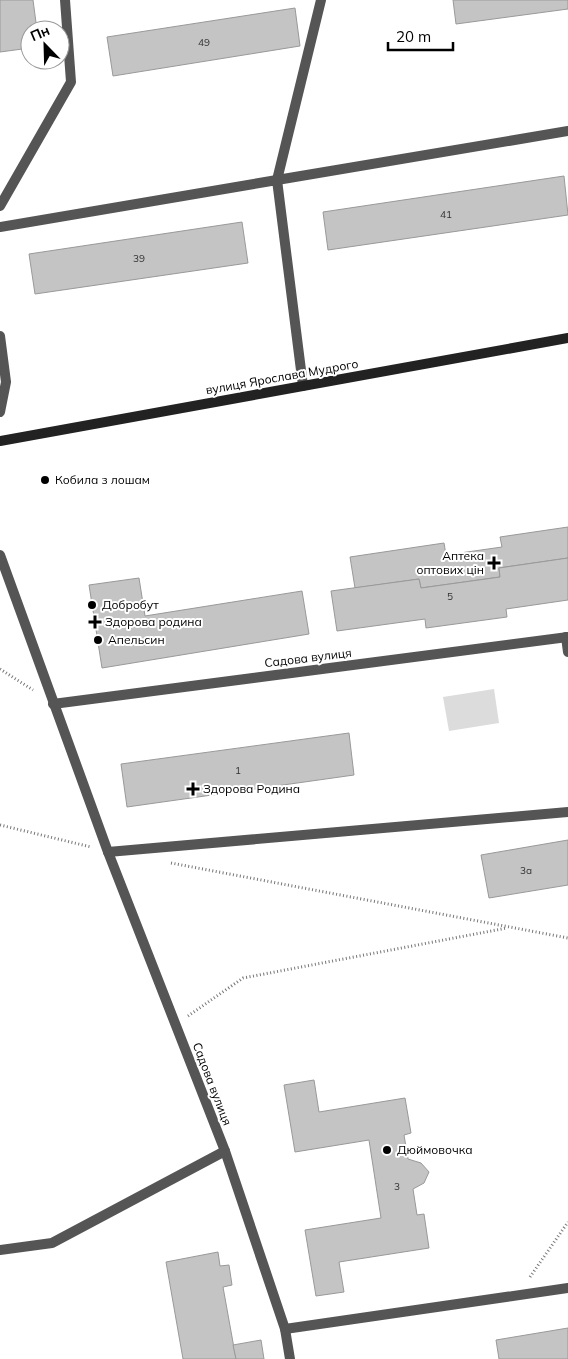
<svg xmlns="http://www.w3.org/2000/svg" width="568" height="1359" viewBox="0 0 568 1359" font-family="Mulish,sans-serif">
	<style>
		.green { fill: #dcdcdc }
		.building { fill: #c4c4c4; stroke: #999 }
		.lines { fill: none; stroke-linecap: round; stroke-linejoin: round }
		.path { stroke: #777; stroke-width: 3; stroke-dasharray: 1 2.5; stroke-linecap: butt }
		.lane { stroke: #555; stroke-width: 10 }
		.street { stroke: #555; stroke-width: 10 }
		.secondary { stroke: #222; stroke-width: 10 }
		.poi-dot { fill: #000; stroke: #fff; stroke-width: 2 }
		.labels { text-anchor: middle; stroke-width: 4; stroke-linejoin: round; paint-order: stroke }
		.number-label { font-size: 10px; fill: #313131 }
		.street-label { font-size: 12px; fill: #000; stroke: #fff }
		.poi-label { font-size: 12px; fill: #000; stroke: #fff; text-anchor: start }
	</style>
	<rect width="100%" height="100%" fill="#fff"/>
	<polygon class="green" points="494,689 499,723 449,731 443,697"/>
	<g class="building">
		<polygon points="0,0 33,0 37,30 30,30 30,48 0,52"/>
		<polygon points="453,0 568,0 568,9 456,24"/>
		<polygon points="295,8 300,46 113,76 107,37"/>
		<polygon points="564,176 568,215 328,250 323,212"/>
		<polygon points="242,222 248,263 35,294 29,254"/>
		<polygon points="568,527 568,558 499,568 500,577 421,588 419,579 355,588 350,557 444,543 446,555 502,547 500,537"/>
		<polygon points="568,558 568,600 506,609 507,617 426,628 425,619 337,631 331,591 419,579 421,588 500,577 499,568"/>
		<polygon points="139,578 145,616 302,591 309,634 102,668 89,585"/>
		<polygon points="349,733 354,775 127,807 121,764"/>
		<polygon points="568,840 568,885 489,898 481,855"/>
		<polygon points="314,1080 319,1112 405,1098 411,1133 404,1135 408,1159 421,1163 429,1172 424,1183 413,1189 417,1215 424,1214 429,1248 339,1262 344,1292 316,1296 305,1230 381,1218 369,1140 295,1152 284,1085"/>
		<polygon points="218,1252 220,1266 229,1265 232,1285 223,1287 236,1359 183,1359 166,1262"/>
		<polygon points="568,1328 568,1359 499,1359 496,1340"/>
		<polygon points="261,1340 264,1359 236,1359 233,1345"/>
	</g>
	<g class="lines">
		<g class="path">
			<polyline points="0,669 33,690"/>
			<polyline points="0,825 91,847"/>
			<polyline points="171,863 568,938"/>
			<polyline points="188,1016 243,978 507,928"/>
			<polyline points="530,1277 568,1222"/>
		</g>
		<g class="lane">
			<polyline points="321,0 277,180 568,131"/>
			<polyline points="0,206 71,82 65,0"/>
			<polyline points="0,227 277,180 303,386"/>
			<polyline points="0,336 6,382 0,412"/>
		</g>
		<g class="street">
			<polyline points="0,555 108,852 225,1151 285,1329 290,1359"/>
			<polyline points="566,637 568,652"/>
			<polyline points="53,704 568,637"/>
			<polyline points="108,852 568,812"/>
			<polyline points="0,1250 52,1243 225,1151"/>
			<polyline points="285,1329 568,1288"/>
		</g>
		<polyline class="secondary" points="0,441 568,338"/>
	</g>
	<g class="poi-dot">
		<circle cx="45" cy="480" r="5"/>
		<path d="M491.5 555.5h5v5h5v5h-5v5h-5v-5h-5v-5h5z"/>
		<circle cx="92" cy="605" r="5"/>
		<path d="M92.5 614.5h5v5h5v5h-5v5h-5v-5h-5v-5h5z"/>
		<circle cx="98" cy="640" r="5"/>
		<path d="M190.5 781.5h5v5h5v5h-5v5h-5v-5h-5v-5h5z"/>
		<circle cx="387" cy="1150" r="5"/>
	</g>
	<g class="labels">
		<g class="number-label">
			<text x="204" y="46">49</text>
			<text x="446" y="218">41</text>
			<text x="139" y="262">39</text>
			<text x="450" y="600">5</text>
			<text x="238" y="774">1</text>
			<text x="526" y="874">3а</text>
			<text x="397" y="1190">3</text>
		</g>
		<g class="street-label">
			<text transform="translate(282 377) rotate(-10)" y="4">вулиця Ярослава Мудрого</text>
			<text transform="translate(308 658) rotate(-7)" y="4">Садова вулиця</text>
			<text transform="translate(212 1084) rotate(69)" y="4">Садова вулиця</text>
		</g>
		<g class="poi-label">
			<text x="55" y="484">Кобила з лошам</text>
			<text x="484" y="560" text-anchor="end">Аптека<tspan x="484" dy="14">оптових цін</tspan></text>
			<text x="102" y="609">Добробут</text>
			<text x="105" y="626">Здорова родина</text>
			<text x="108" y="644">Апельсин</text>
			<text x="203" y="793">Здорова Родина</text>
			<text x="397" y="1154">Дюймовочка</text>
		</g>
	</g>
	<g transform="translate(45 45) rotate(337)"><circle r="24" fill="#ffffff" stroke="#999999"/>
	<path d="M0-4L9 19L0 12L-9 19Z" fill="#000000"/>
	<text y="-8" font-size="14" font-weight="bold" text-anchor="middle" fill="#000000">Пн</text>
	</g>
	<path d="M388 42v8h65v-8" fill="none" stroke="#000000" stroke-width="2.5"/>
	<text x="396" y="42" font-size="15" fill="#000000" stroke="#ffffff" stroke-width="4" paint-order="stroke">20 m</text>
</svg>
